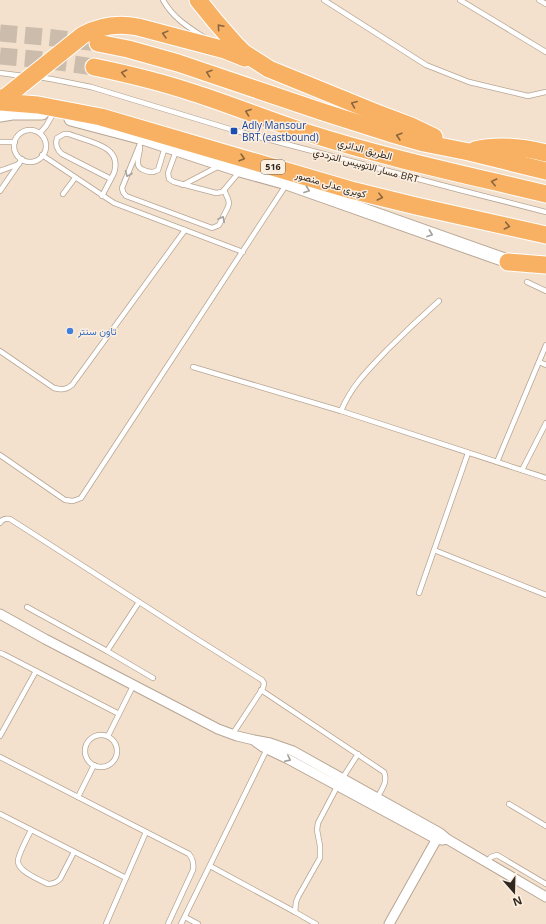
<svg xmlns="http://www.w3.org/2000/svg" width="546" height="924" viewBox="0 0 546 924" font-family="'Open Sans',Vazirmatn,sans-serif">
	<style>
		.lines { fill: none; stroke-linecap: round; stroke-linejoin: round }
		.highway-tunnel { stroke: #ccbcac; stroke-width: 17; stroke-dasharray: 17 8; stroke-linecap: butt }
		.lane-casing { stroke: #b7a694; stroke-width: 6 }
		.street-casing { stroke: #b7a694; stroke-width: 11 }
		.secondary-casing { stroke: #b7a694; stroke-width: 15 }
		.highway-casing { stroke: #fff; stroke-width: 19 }
		.lane { stroke: #fff; stroke-width: 4.5 }
		.street { stroke: #fff; stroke-width: 9 }
		.secondary { stroke: #fff; stroke-width: 13 }
		.highway { stroke: #f8b163; stroke-width: 17 }
		.oneway { stroke: #8a663f }
		.oneway2 { stroke: #a29f9c }
		.transit-dot { fill: #1a4fb4; stroke: #fdefe0; stroke-width: 1.5 }
		.shop-dot { fill: #3f7fe0; stroke: #fdefe0; stroke-width: 1.5 }
		.labels { text-anchor: middle; stroke-width: 3; stroke-linejoin: round; paint-order: stroke }
		.shield { fill: #fdefe0; stroke: #6e645b; stroke-width: 1 }
		.shield-label { font-size: 9px; font-weight: bold; fill: #302922 }
		.transit-label { font-size: 10px; fill: #164399; stroke: #fdefe0; text-anchor: start }
		.street-label { font-size: 10px; fill: #302922; stroke: #fdefe0 }
		.shop-label { font-size: 10px; fill: #366cbe; stroke: #fdefe0; text-anchor: start }
	</style>
	<rect width="100%" height="100%" fill="#f3e1ce"/>
	<g class="lines">
		<g class="highway-tunnel">
			<polyline points="0,33 45,37 98,43"/>
			<polyline points="0,56 44,60 94,67"/>
		</g>
		<defs>
			<g id="lane">
				<path d="M163 0C173 18 188 27 205 38"/>
				<polyline points="324,0 426,65 469,82 528,96 546,92"/>
				<polyline points="460,0 546,52"/>
				<polyline points="539,0 546,4"/>
				<polyline points="0,73 24,76"/>
				<polyline points="38,77 51,79 91,87 233,130 460,190 546,212"/>
				<circle cx="30" cy="146" r="16"/>
				<polyline points="40,133 46,126 53,114"/>
				<polyline points="142,139 122,188 123,192 126,196 212,228 217,226 219,225 228,207 229,203 228,199 224,190"/>
				<polyline points="0,142 15,142"/>
				<path d="M140 147C140 153 137 159 138 164 138 169 147 172 152 172 155 172 155 171 158 170L165 147"/>
				<polyline points="176,151 168,173 169,179 174,182 216,193 222,192 224,190 240,171"/>
				<polyline points="42,155 114,203 243,252"/>
				<polyline points="0,171 19,164"/>
				<polyline points="183,185 219,166"/>
				<polyline points="0,191 22,159"/>
				<polyline points="63,194 75,178"/>
				<path d="M102 196 114 173C123 145 88 142 69 134H64L57 138C55 144 56 149 62 154L111 179"/>
				<polyline points="527,282 546,291"/>
				<path d="M0 351 54 388C61 390 66 390 72 385L185 230"/>
				<polyline points="539,362 546,365"/>
				<polyline points="193,367 341,411 546,478"/>
				<path d="M341 411C352 385 368 370 387 350 404 333 421 317 439 301"/>
				<polyline points="0,455 65,500 73,501 81,498 286,185"/>
				<polyline points="497,462 546,345"/>
				<polyline points="522,470 546,423"/>
				<path d="M0 523C2 519 5 518 10 519L192 636 262 680 264 683 263 688 232 735"/>
				<polyline points="434,550 546,595"/>
				<polyline points="419,593 468,453"/>
				<polyline points="27,607 107,651 153,678"/>
				<polyline points="107,651 139,602"/>
				<polyline points="0,653 3,654 119,714"/>
				<path d="M261 690 384 772C388 782 382 789 377 798"/>
				<circle cx="101" cy="751" r="16"/>
				<polyline points="0,736 36,671"/>
				<polyline points="108,736 133,686"/>
				<path d="M0 757 189 854C193 859 194 864 193 870L168 924"/>
				<polyline points="78,797 94,765"/>
				<polyline points="509,804 546,826"/>
				<polyline points="0,814 126,878"/>
				<path d="M31 830C28 837 17 856 18 862 19 872 40 880 48 884 53 884 56 883 60 879L74 852"/>
				<polyline points="487,862 491,857 497,855 546,884"/>
				<polyline points="210,866 295,912 316,924"/>
				<polyline points="295,912 296,902 298,897 320,858 320,846 317,830 318,823 338,785 358,754"/>
				<polyline points="185,917 198,924"/>
				<polyline points="106,924 146,832"/>
				<polyline points="181,924 267,749"/>
			</g>
			<g id="street">
				<polyline points="0,614 45,639 218,729 237,736 254,740 270,743 293,751 440,833 447,839 546,897"/>
				<polyline points="256,742 263,747 288,759 436,839 442,840 447,839"/>
				<polyline points="389,924 439,835"/>
			</g>
			<g id="secondary">
				<polyline points="0,115 12,113 42,113"/>
				<polyline points="71,119 143,138 240,170 287,183 516,264"/>
			</g>
			<g id="highway">
				<polyline points="198,0 215,21 236,45 244,53 269,69 377,113 411,126 434,137"/>
				<polyline points="98,43 128,49 178,63 326,113 389,133 424,143 469,152 546,171"/>
				<path d="M94 67C128 74 161 82 194 93 232 105 270 121 308 133 386 158 467 175 546 194"/>
				<path d="M0 99 7 96 83 35C101 25 118 23 138 27L225 50 245 58"/>
				<polyline points="0,102 38,105 101,117 351,190 416,206 546,235"/>
				<path d="M475 150C499 144 522 147 546 153"/>
				<polyline points="508,262 546,265"/>
			</g>
		</defs>
		<use href="#lane" class="lane-casing"/>
		<use href="#street" class="street-casing"/>
		<use href="#secondary" class="secondary-casing"/>
		<use href="#highway" class="highway-casing"/>
		<use href="#lane" class="lane"/>
		<use href="#street" class="street"/>
		<use href="#secondary" class="secondary"/>
		<use href="#highway" class="highway"/>
	</g>
	<defs><path id="oneway-chevron" d="M-2-3.5L2.5 0L-2 3.5" fill="none" stroke-width="1.6" stroke-linecap="round" stroke-linejoin="round"/></defs>
	<g class="oneway">
		<use href="#oneway-chevron" transform="translate(220 27) rotate(-131)"/>
		<use href="#oneway-chevron" transform="translate(165 34) rotate(-165)"/>
		<use href="#oneway-chevron" transform="translate(124 73) rotate(-167)"/>
		<use href="#oneway-chevron" transform="translate(209 73) rotate(-161)"/>
		<use href="#oneway-chevron" transform="translate(354 104) rotate(-158)"/>
		<use href="#oneway-chevron" transform="translate(248 112) rotate(-160)"/>
		<use href="#oneway-chevron" transform="translate(399 136) rotate(-164)"/>
		<use href="#oneway-chevron" transform="translate(242 158) rotate(16)"/>
		<use href="#oneway-chevron" transform="translate(494 182) rotate(-167)"/>
		<use href="#oneway-chevron" transform="translate(380 197) rotate(14)"/>
		<use href="#oneway-chevron" transform="translate(507 226) rotate(12)"/>
	</g>
	<g class="oneway2">
		<use href="#oneway-chevron" transform="translate(128 174) rotate(112)"/>
		<use href="#oneway-chevron" transform="translate(307 190) rotate(20)"/>
		<use href="#oneway-chevron" transform="translate(222 219) rotate(-62)"/>
		<use href="#oneway-chevron" transform="translate(430 234) rotate(20)"/>
		<use href="#oneway-chevron" transform="translate(288 759) rotate(27)"/>
	</g>
	<rect class="transit-dot" x="230" y="127" width="8" height="8" rx="2"/>
	<circle class="shop-dot" cx="70" cy="331" r="4"/>
	<g class="labels">
		<rect class="shield" x="261" y="160" width="24" height="14" rx="3"/>
		<g class="shield-label">
			<text x="273" y="170">516</text>
		</g>
		<g class="transit-label">
			<text x="242" y="129">Adly Mansour<tspan x="242" dy="12">BRT (eastbound)</tspan></text>
		</g>
		<g class="street-label">
			<text transform="translate(365 149) rotate(15)" y="4">الطريق الدائري</text>
			<text transform="translate(366 165) rotate(15)" y="4">مسار الاتوبيس الترددي BRT</text>
			<text transform="translate(331 184) rotate(16)" y="4">كوبرى عدلى منصور</text>
		</g>
		<g class="shop-label">
			<text x="78" y="335">تاون سنتر</text>
		</g>
	</g>
	<g transform="translate(514 892) rotate(160)" stroke="#fdefe0" stroke-width="3" paint-order="stroke">
	<path d="M0-3L7 15L0 10L-7 15Z" fill="#302922"/>
	<text y="-6" font-size="11" font-weight="bold" text-anchor="middle" fill="#302922">N</text>
	</g>
</svg>
